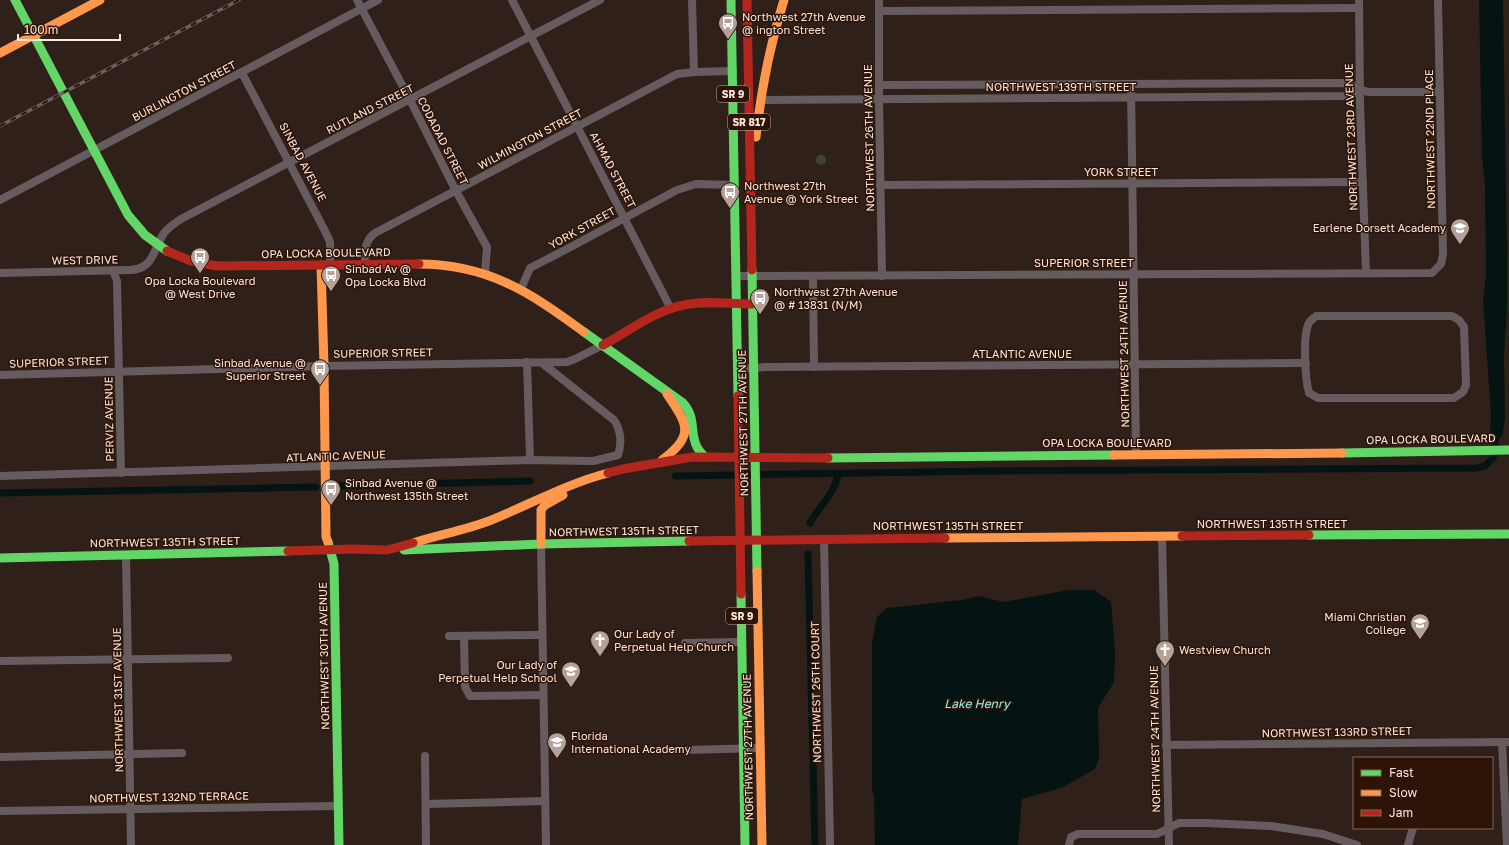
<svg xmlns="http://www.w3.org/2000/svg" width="1509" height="845" viewBox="0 0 1509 845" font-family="'Golos Text',sans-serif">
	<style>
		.green { fill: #3b4532 }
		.water { fill: #061313 }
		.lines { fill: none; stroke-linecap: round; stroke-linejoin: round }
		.canal { stroke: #061313; stroke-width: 7 }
		.street { stroke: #665c60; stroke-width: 8 }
		.fast { stroke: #63d668; stroke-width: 9 }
		.slow { stroke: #ff974d; stroke-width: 9 }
		.jam { stroke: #b3261e; stroke-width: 9 }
		.rail-casing { stroke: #6b6060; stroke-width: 3.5 }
		.rail { stroke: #2e1406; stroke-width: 2; stroke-dasharray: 6; stroke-linecap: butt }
		.labels { text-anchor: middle; stroke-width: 3; stroke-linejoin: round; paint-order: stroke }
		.shield { fill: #2e1406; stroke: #bea89d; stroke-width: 1 }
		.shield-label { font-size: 10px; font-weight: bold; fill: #fbe7de }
		.poi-label { font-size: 11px; fill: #fbe7de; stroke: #2e1406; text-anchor: start }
		.street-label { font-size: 11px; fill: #fbe7de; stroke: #2e1406 }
		.water-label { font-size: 12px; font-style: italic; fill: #92f1f1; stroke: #2e1406 }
	</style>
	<rect width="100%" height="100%" fill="#2f2019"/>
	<circle class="green" cx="821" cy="160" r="5"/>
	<g class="water">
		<polygon points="1479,0 1503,0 1507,257 1507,308 1504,355 1505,418 1502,437 1490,436 1491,415 1483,299 1486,275 1485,183 1482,156"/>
		<polygon points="1069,590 1094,590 1111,602 1115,653 1114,682 1098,708 1099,758 1095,769 1061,788 1022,799 1018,845 875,845 874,796 872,790 872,644 877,617 887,608 962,600 979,596 1003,602"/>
	</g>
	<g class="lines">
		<g class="canal">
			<polyline points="675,476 991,471 1476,468 1485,466 1493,458 1496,437"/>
			<polyline points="336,486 530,481"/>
			<polyline points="0,493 316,487"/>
			<path d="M810 523C819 506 835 494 838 474"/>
			<polyline points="808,554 815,845"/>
		</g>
		<g class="street">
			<polyline points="357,0 410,100 456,191 487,247 485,273"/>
			<polyline points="512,0 671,309"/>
			<polyline points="692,0 694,72"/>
			<polyline points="879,0 879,99 882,276"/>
			<polyline points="1359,0 1360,105 1366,273"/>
			<polyline points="879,11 1359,8"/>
			<polyline points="242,73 325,231 330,242 330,265"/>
			<polyline points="1131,84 1136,455"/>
			<path d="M879 85 1344 83C1353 85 1360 91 1369 92H1440"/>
			<polyline points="761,100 1347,96 1360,91"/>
			<polyline points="880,185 1363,182"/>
			<polyline points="0,200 378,0"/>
			<path d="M365 264C365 252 364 241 375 233L677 74 694 72 733 71"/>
			<polyline points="113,270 117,281 121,473"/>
			<path d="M0 273 130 270C154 269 153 250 164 233 168 228 175 223 181 219L600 0"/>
			<polyline points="736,276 1432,273 1441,264 1443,254 1438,0"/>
			<polyline points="813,277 814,367"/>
			<polyline points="521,289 530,268 565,250 677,190 696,184 734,185"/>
			<path d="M1316 316H1452L1459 320 1464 327 1466 385 1463 392 1454 398H1318L1309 393C1305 379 1303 339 1308 325 1309 321 1313 319 1316 316Z"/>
			<polyline points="527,362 530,460"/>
			<polyline points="738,369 766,367 1306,363"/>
			<polyline points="0,375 324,366 567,362 575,359 603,345"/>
			<path d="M0 476 530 460 593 461 618 455C622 444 621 430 614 420L542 363"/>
			<polyline points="1162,536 1169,845"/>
			<polyline points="824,539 830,845"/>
			<polyline points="541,544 546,845"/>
			<polyline points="126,555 131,845"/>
			<polyline points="449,636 542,635"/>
			<polyline points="464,636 465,687 470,696 543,695"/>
			<polyline points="685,643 742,642"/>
			<polyline points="0,661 228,658"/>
			<polyline points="1502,742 1507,845"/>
			<polyline points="1166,745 1509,742"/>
			<polyline points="687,750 760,748"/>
			<polyline points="425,756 426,845"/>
			<polyline points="0,757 182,753"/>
			<polyline points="426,804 545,801"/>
			<polyline points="0,811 337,806"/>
			<polyline points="1069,845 1071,837 1078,834 1157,834 1179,823 1207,823 1271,826 1323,834 1357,845"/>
			<polyline points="1408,845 1413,828"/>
		</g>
		<g class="fast">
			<polyline points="15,0 128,215 145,235 167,251"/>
			<polyline points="731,0 738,396"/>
			<polyline points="752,270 757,571"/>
			<path d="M584 332 683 403C697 419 689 431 697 447 699 451 702 454 705 457"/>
			<polyline points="1342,453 1509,450"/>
			<polyline points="828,458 1114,455"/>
			<polyline points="1309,535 1509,534"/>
			<polyline points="328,542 334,564 339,845"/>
			<polyline points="404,550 541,544 689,541"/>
			<polyline points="0,558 288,551"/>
			<polyline points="741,594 745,845"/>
		</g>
		<g class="slow">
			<polyline points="0,53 100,0"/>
			<path d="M756 137C761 90 770 45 784 0"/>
			<path d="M419 264C488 264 531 293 584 332"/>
			<polyline points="321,265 324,366 326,537 328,542"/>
			<polyline points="1114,455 1342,453"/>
			<path d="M662 460C695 435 688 425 667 394"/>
			<polyline points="945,538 1182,536"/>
			<path d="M413 543C438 535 465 530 489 521 529 505 566 484 608 473"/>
			<polyline points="541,544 541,510 545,505 563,495"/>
			<polyline points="757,571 762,845"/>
		</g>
		<g class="jam">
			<polyline points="747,0 752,270"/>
			<polyline points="167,251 191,261 217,266 419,264"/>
			<path d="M603 345C629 331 654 311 684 305 706 300 730 304 752 304"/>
			<polyline points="738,396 741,594"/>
			<polyline points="608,473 623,469 692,457 828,458"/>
			<polyline points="1182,536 1309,535"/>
			<polyline points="689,541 945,538"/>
			<polyline points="288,551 353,549 387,550 413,543"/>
		</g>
		<defs>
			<polyline id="rail" points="0,126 239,0"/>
		</defs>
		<use href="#rail" class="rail-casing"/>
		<use href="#rail" class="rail"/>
	</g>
	<defs>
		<symbol id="bus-pin" viewBox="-11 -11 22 30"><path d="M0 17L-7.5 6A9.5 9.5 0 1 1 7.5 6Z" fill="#b4a199" stroke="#2e1406"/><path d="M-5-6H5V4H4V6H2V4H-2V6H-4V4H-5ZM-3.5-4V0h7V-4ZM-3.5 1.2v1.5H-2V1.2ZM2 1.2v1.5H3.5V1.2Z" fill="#fff"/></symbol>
		<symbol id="school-pin" viewBox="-11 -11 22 30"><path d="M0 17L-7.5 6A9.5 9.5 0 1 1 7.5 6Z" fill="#b4a199" stroke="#2e1406"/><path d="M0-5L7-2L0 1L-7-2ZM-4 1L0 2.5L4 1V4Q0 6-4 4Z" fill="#fff"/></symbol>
		<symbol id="church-pin" viewBox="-11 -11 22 30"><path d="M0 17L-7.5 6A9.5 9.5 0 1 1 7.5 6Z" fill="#b4a199" stroke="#2e1406"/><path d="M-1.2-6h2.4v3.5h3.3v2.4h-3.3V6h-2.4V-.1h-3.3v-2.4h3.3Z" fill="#fff"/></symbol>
	</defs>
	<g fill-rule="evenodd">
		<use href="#bus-pin" x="717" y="12" width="22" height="30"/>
		<use href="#bus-pin" x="719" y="181" width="22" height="30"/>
		<use href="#school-pin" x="1449" y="217" width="22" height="30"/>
		<use href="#bus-pin" x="189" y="246" width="22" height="30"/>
		<use href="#bus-pin" x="320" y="264" width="22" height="30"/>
		<use href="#bus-pin" x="749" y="287" width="22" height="30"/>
		<use href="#bus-pin" x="309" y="358" width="22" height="30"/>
		<use href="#bus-pin" x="320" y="478" width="22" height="30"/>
		<use href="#school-pin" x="1409" y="612" width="22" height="30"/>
		<use href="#church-pin" x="589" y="629" width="22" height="30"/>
		<use href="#church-pin" x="1154" y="639" width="22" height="30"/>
		<use href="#school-pin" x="560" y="660" width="22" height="30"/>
		<use href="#school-pin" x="546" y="731" width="22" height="30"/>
	</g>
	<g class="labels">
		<g class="shield">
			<rect x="717" y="86" width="32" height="16" rx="3"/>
			<rect x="728" y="114" width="42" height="16" rx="3"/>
			<rect x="726" y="608" width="32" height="16" rx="3"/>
		</g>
		<g class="shield-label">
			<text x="733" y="98">SR 9</text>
			<text x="749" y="126">SR 817</text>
			<text x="742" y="620">SR 9</text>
		</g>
		<g class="poi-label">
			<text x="742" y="21">Northwest 27th Avenue<tspan x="742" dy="13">@ ington Street</tspan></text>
			<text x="744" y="190">Northwest 27th<tspan x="744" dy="13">Avenue @ York Street</tspan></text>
			<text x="1446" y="232" text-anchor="end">Earlene Dorsett Academy</text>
			<text x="345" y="273">Sinbad Av @<tspan x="345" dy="13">Opa Locka Blvd</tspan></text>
			<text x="200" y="285" text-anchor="middle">Opa Locka Boulevard<tspan x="200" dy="13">@ West Drive</tspan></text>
			<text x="774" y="296">Northwest 27th Avenue<tspan x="774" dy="13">@ # 13831 (N/M)</tspan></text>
			<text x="306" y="367" text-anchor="end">Sinbad Avenue @<tspan x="306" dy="13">Superior Street</tspan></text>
			<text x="345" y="487">Sinbad Avenue @<tspan x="345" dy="13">Northwest 135th Street</tspan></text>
			<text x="1406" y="621" text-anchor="end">Miami Christian<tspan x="1406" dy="13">College</tspan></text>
			<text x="614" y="638">Our Lady of<tspan x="614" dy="13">Perpetual Help Church</tspan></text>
			<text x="1179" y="654">Westview Church</text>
			<text x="557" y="669" text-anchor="end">Our Lady of<tspan x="557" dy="13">Perpetual Help School</tspan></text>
			<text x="571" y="740">Florida<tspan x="571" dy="13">International Academy</tspan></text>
		</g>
		<g class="street-label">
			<text x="1061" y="91">NORTHWEST 139TH STREET</text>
			<text transform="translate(184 91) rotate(-28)" y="4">BURLINGTON STREET</text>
			<text transform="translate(370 109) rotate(-27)" y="4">RUTLAND STREET</text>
			<text transform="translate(1351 137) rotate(-92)" y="4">NORTHWEST 23RD AVENUE</text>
			<text transform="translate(869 138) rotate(-91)" y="4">NORTHWEST 26TH AVENUE</text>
			<text transform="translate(530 139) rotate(-28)" y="4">WILMINGTON STREET</text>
			<text transform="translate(1430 139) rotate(-91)" y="4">NORTHWEST 22ND PLACE</text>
			<text transform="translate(443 141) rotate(63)" y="4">CODADAD STREET</text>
			<text transform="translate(303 162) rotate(62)" y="4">SINBAD AVENUE</text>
			<text transform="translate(613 170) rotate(62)" y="4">AHMAD STREET</text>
			<text x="1121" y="176">YORK STREET</text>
			<text transform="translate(582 228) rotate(-29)" y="4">YORK STREET</text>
			<text transform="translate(326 253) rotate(-1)" y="4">OPA LOCKA BOULEVARD</text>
			<text transform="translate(85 260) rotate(-1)" y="4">WEST DRIVE</text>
			<text x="1084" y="267">SUPERIOR STREET</text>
			<text transform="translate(383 353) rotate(-1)" y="4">SUPERIOR STREET</text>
			<text x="1022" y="358">ATLANTIC AVENUE</text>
			<text transform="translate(1124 354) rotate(-91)" y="4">NORTHWEST 24TH AVENUE</text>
			<text transform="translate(59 362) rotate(-2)" y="4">SUPERIOR STREET</text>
			<text transform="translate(109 419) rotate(-91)" y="4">PERVIZ AVENUE</text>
			<text transform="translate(743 423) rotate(-91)" y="4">NORTHWEST 27TH AVENUE</text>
			<text transform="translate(1431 439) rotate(-1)" y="4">OPA LOCKA BOULEVARD</text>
			<text x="1107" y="447">OPA LOCKA BOULEVARD</text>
			<text transform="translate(336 456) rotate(-2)" y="4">ATLANTIC AVENUE</text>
			<text x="1272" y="528">NORTHWEST 135TH STREET</text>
			<text x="948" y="530">NORTHWEST 135TH STREET</text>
			<text transform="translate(624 531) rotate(-1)" y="4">NORTHWEST 135TH STREET</text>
			<text transform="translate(165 542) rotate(-1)" y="4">NORTHWEST 135TH STREET</text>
			<text transform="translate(324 656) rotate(-91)" y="4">NORTHWEST 30TH AVENUE</text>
			<text transform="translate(816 692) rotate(-91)" y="4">NORTHWEST 26TH COURT</text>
			<text transform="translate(118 700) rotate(-91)" y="4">NORTHWEST 31ST AVENUE</text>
			<text transform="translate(1337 732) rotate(-1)" y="4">NORTHWEST 133RD STREET</text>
			<text transform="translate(1155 739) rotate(-91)" y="4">NORTHWEST 24TH AVENUE</text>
			<text transform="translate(748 747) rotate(-91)" y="4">NORTHWEST 27TH AVENUE</text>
			<text transform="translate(169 797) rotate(-1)" y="4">NORTHWEST 132ND TERRACE</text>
		</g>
		<g class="water-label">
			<text x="977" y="708">Lake Henry</text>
		</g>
	</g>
	<rect x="1353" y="757" width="140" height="72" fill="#2e1406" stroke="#80685c"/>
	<rect x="1361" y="770" width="20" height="6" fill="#63d668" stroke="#80685c"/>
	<text x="1389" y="777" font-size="12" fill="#fbe7de">Fast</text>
	<rect x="1361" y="790" width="20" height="6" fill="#ff974d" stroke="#80685c"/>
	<text x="1389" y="797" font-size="12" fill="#fbe7de">Slow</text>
	<rect x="1361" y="810" width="20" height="6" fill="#b3261e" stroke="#80685c"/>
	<text x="1389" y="817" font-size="12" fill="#fbe7de">Jam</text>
	<path d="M18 34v6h102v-6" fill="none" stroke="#fbe7de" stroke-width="2"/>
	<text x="24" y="34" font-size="12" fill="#fbe7de" stroke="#2e1406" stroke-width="3" paint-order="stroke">100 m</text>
</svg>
